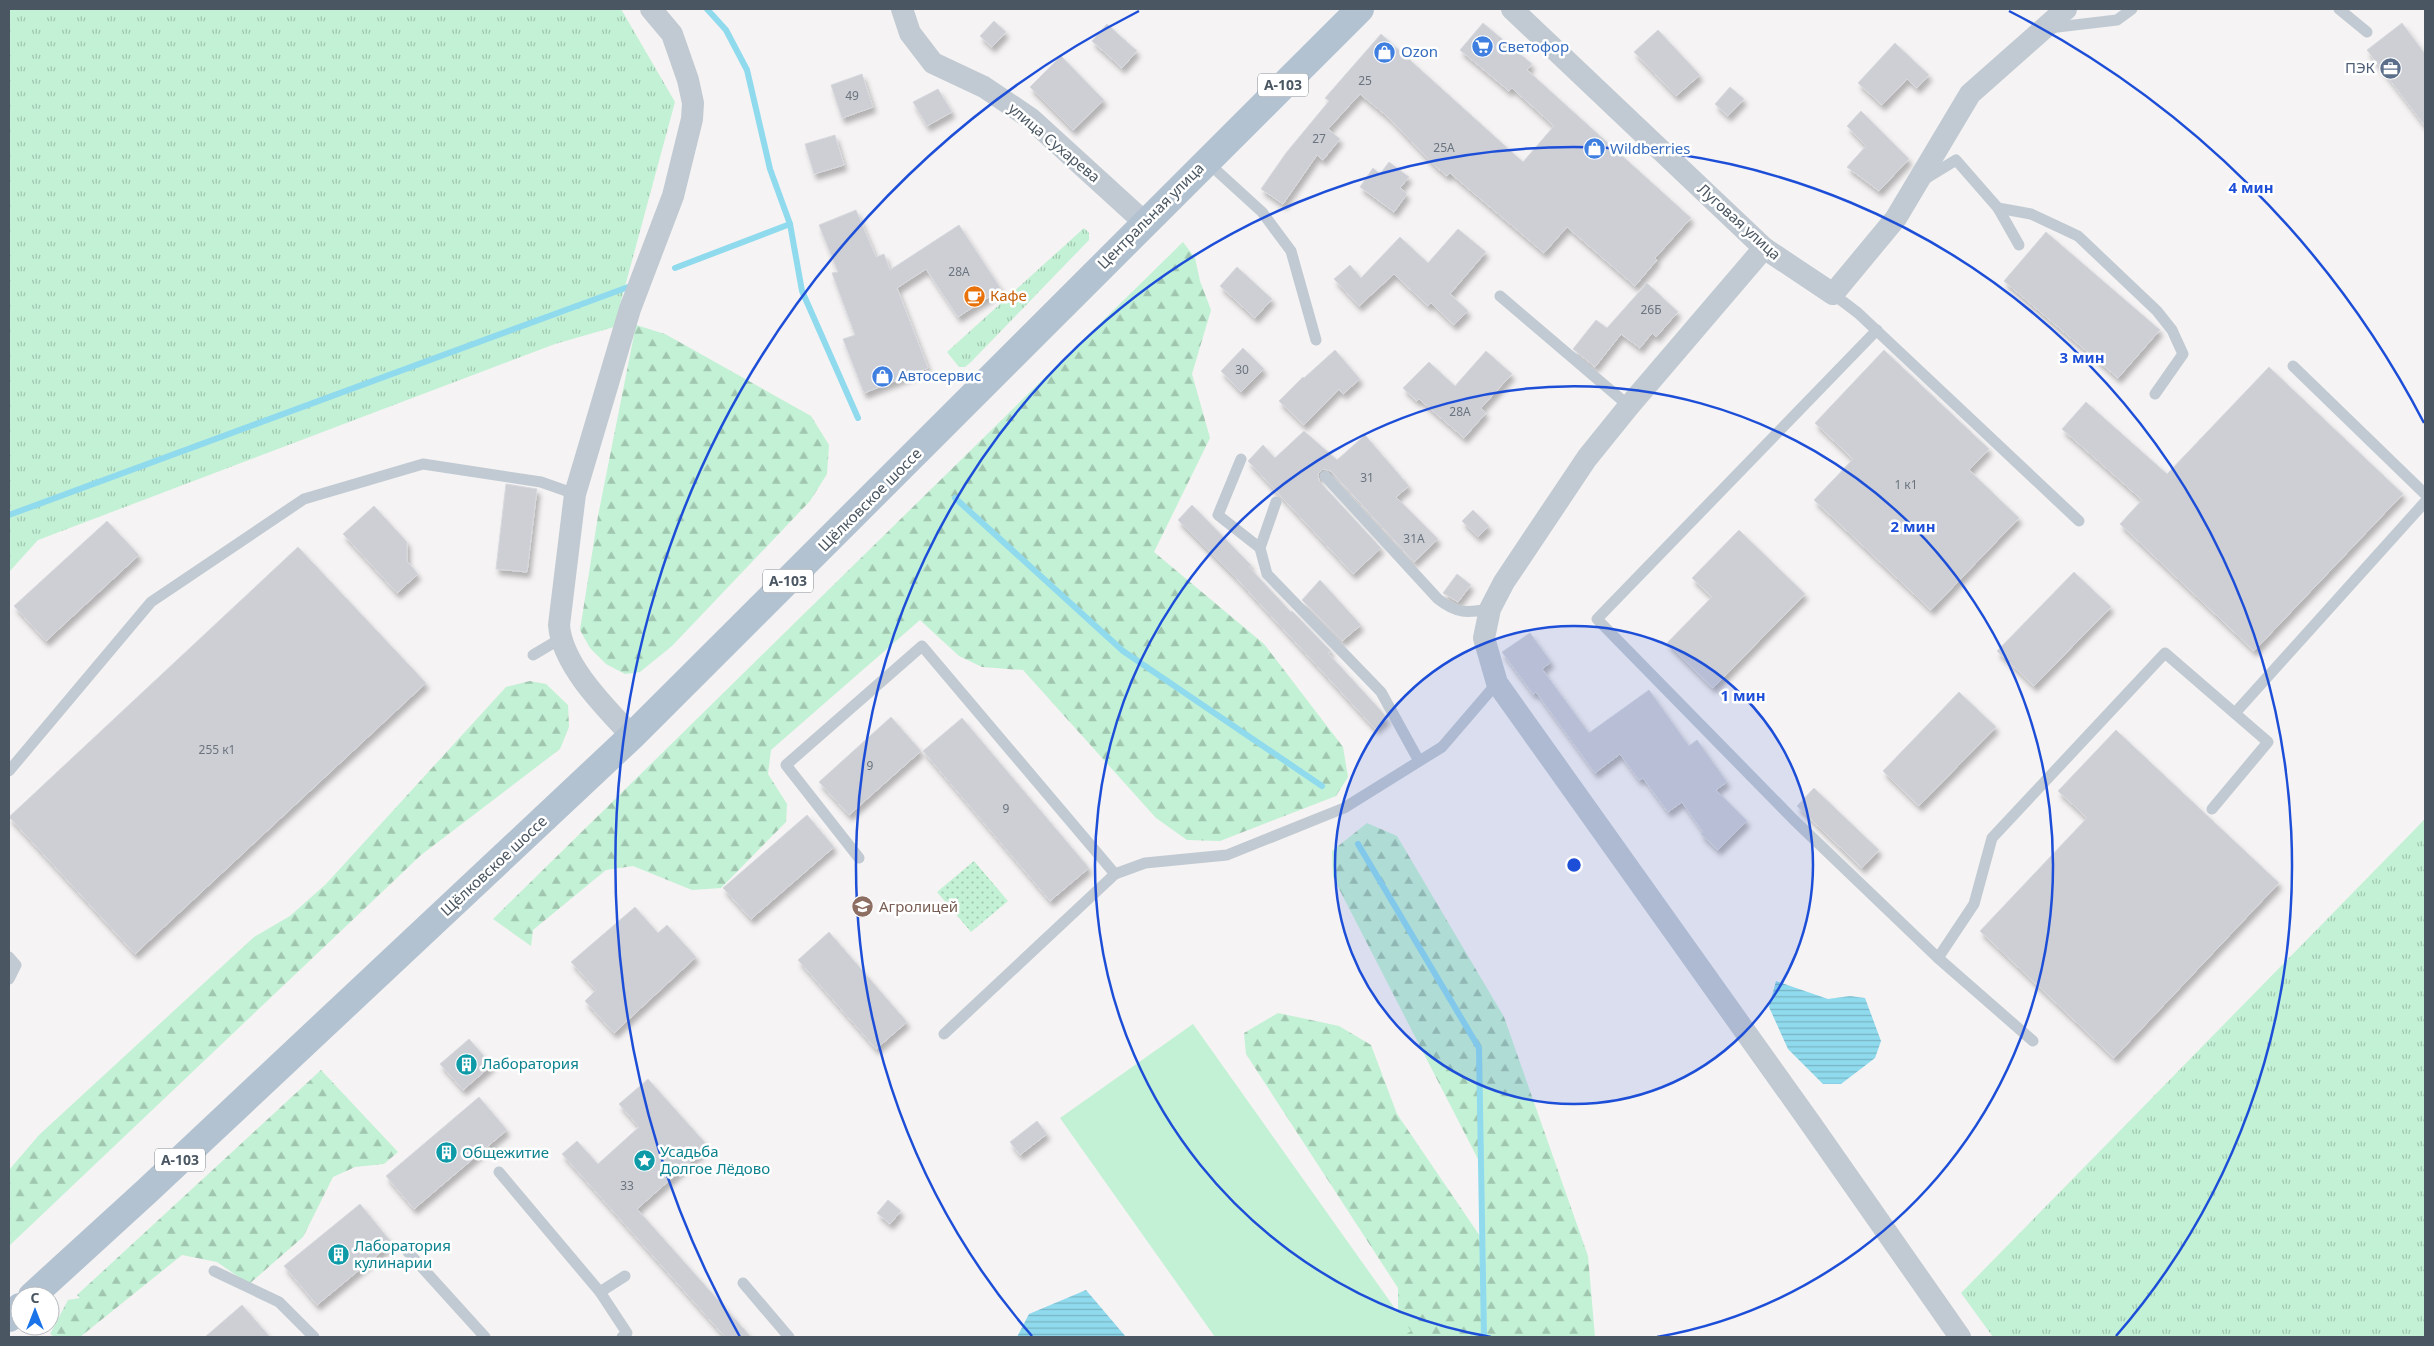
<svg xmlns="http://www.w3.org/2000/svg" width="2434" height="1346" viewBox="0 0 2434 1346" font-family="'Noto Sans',sans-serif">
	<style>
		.grass { fill: url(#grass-tufts) }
		.forest { fill: url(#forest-firs) }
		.park { fill: url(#park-dots) }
		.garden { fill: #c3f1d5 }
		.water { fill: url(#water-rules) }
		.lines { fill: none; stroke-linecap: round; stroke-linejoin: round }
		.stream { stroke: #90daee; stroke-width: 6 }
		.building { fill: #cdcfd5; stroke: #d7d9de; filter: url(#shadow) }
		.service { stroke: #c1cad2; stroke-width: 11 }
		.minor { stroke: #c1cad2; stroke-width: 22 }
		.primary { stroke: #b3c2d1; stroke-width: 28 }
		.ring { fill: none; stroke: #1d4ed8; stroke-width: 2.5 }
		.labels { text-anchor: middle; stroke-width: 5; stroke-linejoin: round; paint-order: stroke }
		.number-label { font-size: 12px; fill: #6b747e }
		.shield { fill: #fff; stroke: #808990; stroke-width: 1 }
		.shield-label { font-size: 14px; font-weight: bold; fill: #4a5661 }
		.shop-label { font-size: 15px; fill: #366cbe; stroke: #fff; text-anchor: start }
		.service-label { font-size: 15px; fill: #4e5e75; stroke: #fff; text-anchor: end }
		.street-label { font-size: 15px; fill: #4a5661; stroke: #fff }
		.food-label { font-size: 15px; fill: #c56008; stroke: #fff; text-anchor: start }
		.education-label { font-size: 15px; fill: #785e54; stroke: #fff; text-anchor: start }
		.culture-label { font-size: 15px; fill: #0d838f; stroke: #fff; text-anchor: start }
		.centre { fill: #1d4ed8; stroke: #fff; stroke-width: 2.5 }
		.ring-label { font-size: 15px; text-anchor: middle; font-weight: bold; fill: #1d4ed8; stroke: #fff; stroke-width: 5; stroke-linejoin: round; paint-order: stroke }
	</style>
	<defs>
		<pattern id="grass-tufts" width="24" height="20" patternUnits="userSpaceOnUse" patternTransform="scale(1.25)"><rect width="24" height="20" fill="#c3f1d5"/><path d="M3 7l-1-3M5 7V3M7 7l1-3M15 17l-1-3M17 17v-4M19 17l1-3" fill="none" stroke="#a0c6b0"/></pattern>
		<pattern id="forest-firs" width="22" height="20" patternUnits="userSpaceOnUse" patternTransform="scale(1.25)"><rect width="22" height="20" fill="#c3f1d5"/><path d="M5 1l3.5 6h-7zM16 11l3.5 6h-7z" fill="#a0c6b0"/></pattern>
		<pattern id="park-dots" width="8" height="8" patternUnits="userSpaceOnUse" patternTransform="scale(1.25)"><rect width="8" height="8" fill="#c3f1d5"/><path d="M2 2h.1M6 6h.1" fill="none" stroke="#a0c6b0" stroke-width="1.8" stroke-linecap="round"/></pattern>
		<pattern id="water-rules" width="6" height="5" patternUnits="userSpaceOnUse" patternTransform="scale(1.25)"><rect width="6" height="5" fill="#90daee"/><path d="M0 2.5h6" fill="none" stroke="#78b4c4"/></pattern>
		<filter id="shadow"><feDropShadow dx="3" dy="5.5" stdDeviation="2.5" flood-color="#0004"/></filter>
	</defs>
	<rect width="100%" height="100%" fill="#f5f3f3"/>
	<g class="grass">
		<polygon points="9,9 621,9 675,102 614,327 555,344 38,540 9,572"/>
		<polygon points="1084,228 1089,233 1089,240 970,363 965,367 959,367 947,352"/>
		<polygon points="2425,819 2425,1337 1993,1337 1961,1293"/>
	</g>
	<g class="forest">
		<polygon points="1183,242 1195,258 1200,281 1211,310 1192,374 1210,438 1154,552 1264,644 1343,747 1348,777 1336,796 1220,841 1187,840 1156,818 1023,670 982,667 959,656 920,620 771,750 768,774 787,804 786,822 721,888 692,890 633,866 606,870 533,930 531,946 493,919"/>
		<polygon points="636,325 665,334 811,416 829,445 827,474 810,501 672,646 640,672 625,674 606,664 590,648 580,630 598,516"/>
		<polygon points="530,681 546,684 568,705 569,727 560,749 421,855 9,1246 9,1170 39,1135 254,937 290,916 326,884 506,687"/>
		<polygon points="1367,823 1397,836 1504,1017 1588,1256 1595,1337 1398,1337 1398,1288 1246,1054 1244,1033 1278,1013 1339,1026 1371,1045 1397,1114 1482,1239 1479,1161 1333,877 1332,851"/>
		<polygon points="321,1070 398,1152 384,1164 355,1167 333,1177 303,1237 249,1284 217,1262 182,1255 80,1337 55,1337 50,1334 68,1300 80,1298 77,1295"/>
	</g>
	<polygon class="park" points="974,861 1008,901 971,932 937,892"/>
	<polygon class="garden" points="1193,1024 1411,1331 1402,1337 1215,1337 1060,1118"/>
	<g class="water">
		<polygon points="1776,981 1828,999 1850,996 1865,998 1881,1041 1875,1058 1841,1084 1823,1084 1788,1049 1769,1007"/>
		<polygon points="1086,1290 1126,1337 1017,1337 1029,1314"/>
	</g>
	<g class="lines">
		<g class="stream">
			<polyline points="707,9 726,30 747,70 770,169 790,224 802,291 858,418"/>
			<polyline points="675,268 790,224"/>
			<polyline points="955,498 1123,651 1322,786"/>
			<polyline points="9,515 631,286"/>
			<polyline points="1358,844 1479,1048 1484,1337"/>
		</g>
	</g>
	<g class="building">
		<polygon points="994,21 1006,32 992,47 980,36"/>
		<polygon points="1483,23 1532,64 1527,70 1691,218 1655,258 1657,260 1635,286 1567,227 1544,253 1450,173 1447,176 1434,165 1389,118 1360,94 1328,129 1340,139 1323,160 1317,155 1283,204 1261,189 1286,153 1329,101 1325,98 1381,34 1523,162 1554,126 1512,88 1509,91 1460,50"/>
		<polygon points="2402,23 2425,54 2425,126 2367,50"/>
		<polygon points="1107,24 1137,51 1122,68 1092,41"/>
		<polygon points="1658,30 1700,75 1676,96 1634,52"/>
		<polygon points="1895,43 1929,75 1917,88 1907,79 1882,105 1858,83"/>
		<polygon points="1061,56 1104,100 1073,130 1030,87"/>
		<polygon points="862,74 873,107 842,118 831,85"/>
		<polygon points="1730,87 1744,99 1728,116 1715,104"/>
		<polygon points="938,89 952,112 927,126 913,102"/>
		<polygon points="1861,111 1909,159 1879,191 1847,167 1866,146 1847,126"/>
		<polygon points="835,135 844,165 814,174 805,144"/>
		<polygon points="1389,162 1409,177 1400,188 1407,194 1394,212 1360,187 1373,168 1380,174"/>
		<polygon points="856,210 876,257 884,254 890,270 959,225 1001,289 958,317 926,269 897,288 928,368 864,393 843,339 855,335 832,273 838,272 819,225"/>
		<polygon points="1458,229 1486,252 1450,294 1468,311 1454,325 1431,303 1428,306 1394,274 1359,306 1334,279 1350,265 1361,278 1400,237 1428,263"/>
		<polygon points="2046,232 2160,330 2118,378 2004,281"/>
		<polygon points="1237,267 1272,299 1255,318 1220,286"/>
		<polygon points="1647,283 1678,312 1656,337 1652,333 1640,348 1621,334 1595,367 1573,349 1596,320 1607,328"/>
		<polygon points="1243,348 1264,369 1241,392 1221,371"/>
		<polygon points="1335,350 1360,379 1343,394 1339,389 1304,425 1279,401 1303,377 1304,378"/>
		<polygon points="1884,350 1989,449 1969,470 2019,518 1931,610 1814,500 1853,459 1815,423"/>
		<polygon points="1486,351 1512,374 1481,408 1486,413 1464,438 1419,399 1417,401 1403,388 1429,362 1455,386"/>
		<polygon points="2269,367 2403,494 2254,651 2120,524 2142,500 2062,429 2086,402 2167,474"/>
		<polygon points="1304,431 1337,460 1365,435 1409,486 1396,497 1438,539 1414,562 1331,471 1323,469 1318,474 1319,481 1381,548 1353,574 1248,461 1263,445 1275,458"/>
		<polygon points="506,484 537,489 527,572 496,569"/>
		<polygon points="1192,505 1251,565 1249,567 1291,612 1292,611 1331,651 1328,653 1384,714 1387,719 1375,729 1237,579 1178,520"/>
		<polygon points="374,506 407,542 407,561 418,574 397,593 343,534"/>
		<polygon points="1473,510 1489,526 1478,537 1462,521"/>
		<polygon points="107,521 139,555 46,641 14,606"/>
		<polygon points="1739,530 1805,594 1713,688 1667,643 1712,597 1692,578"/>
		<polygon points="298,547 426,683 135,954 9,817"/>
		<polygon points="2074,572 2111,607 2034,686 1997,651"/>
		<polygon points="1457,574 1471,585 1458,602 1443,593"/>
		<polygon points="1320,580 1361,625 1342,641 1302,600"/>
		<polygon points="1530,633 1551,662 1542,669 1589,733 1649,690 1689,746 1697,740 1727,782 1716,790 1747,821 1718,850 1701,834 1703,832 1682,802 1668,812 1643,778 1639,780 1620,754 1595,773 1536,692 1533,694 1502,652"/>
		<polygon points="1959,692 1996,727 1919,806 1883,771"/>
		<polygon points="891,717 921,751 849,815 819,782"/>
		<polygon points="962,718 1089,868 1050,901 923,751"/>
		<polygon points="2116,730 2279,883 2114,1058 1980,931 2087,818 2058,791"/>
		<polygon points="1814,788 1879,850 1862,868 1797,806"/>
		<polygon points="807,815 834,847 751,919 723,888"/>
		<polygon points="635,907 658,933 667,925 696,957 614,1033 585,1001 596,990 571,962"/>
		<polygon points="829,932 907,1022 876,1049 798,960"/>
		<polygon points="469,1039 492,1065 463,1090 440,1064"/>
		<polygon points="648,1079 708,1146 637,1209 751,1337 725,1337 562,1154 577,1141 598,1164 639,1127 619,1104"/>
		<polygon points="479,1097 507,1130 414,1209 386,1176"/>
		<polygon points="1037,1121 1047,1134 1020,1155 1010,1142"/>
		<polygon points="888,1200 901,1211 890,1224 877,1213"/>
		<polygon points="360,1204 392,1243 317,1305 284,1266"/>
		<polygon points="242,1305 270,1337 205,1337"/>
	</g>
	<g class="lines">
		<g class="service">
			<polyline points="2339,9 2367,32"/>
			<polyline points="2049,28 2117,20 2132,9"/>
			<polyline points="1206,161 1262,212 1291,251 1316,340"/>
			<polyline points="1925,179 1956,160 1998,208 2019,245"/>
			<polyline points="1998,208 2031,214 2078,236 2157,311 2172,330 2183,354 2155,394"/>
			<polyline points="1833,294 1858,313 2079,521"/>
			<polyline points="1500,296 1629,406"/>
			<polyline points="1877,330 1597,619 1793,819 1938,958 2033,1041"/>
			<polyline points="2293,366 2425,494"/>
			<polyline points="1241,459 1218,515 1260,548 1267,574 1381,692 1419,761"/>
			<path d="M1325 476 1438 599C1457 614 1467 613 1490 609"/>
			<polyline points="1260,548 1276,502"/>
			<polyline points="533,655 560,639"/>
			<polyline points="2235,713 2425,502"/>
			<polyline points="9,771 151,602 304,499 423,464 541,482 575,494"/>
			<polyline points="859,858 786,765 922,646 1115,874"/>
			<polyline points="9,957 16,965 9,979"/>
			<polyline points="1938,958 1974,904 1992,838 2165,653 2268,742 2212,809"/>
			<polyline points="944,1034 1115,874 1145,863 1227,855 1344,808 1442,747 1497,683"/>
			<polyline points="499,1172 600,1292 625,1276"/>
			<polyline points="408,1252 485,1337"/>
			<polyline points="214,1271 279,1302 314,1337"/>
			<polyline points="743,1283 789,1337"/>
			<polyline points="600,1292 627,1333 622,1337"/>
		</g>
		<g class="minor">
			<polyline points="902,9 910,33 933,63 984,87 1030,118 1144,222"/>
			<polyline points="1512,9 1764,248 1833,294 1896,218 1970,94 2066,9"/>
			<polyline points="1764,248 1629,406 1587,458 1504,582 1490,609 1484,638 1497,683 1811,1124 1960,1337"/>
			<path d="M632 736C605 707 562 665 559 625L575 494 630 309 673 196 692 119 693 103 688 80 672 34 651 9"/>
		</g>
		<g class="primary">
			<polyline points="32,1296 147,1191 632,736 1360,9"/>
			<polyline points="9,1318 20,1307"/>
		</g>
	</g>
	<circle cx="1574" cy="865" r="239" fill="#1d4ed8" fill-opacity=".12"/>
	<g class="ring">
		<circle cx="1574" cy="865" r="239"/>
		<path d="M1491 1337A479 479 0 1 1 1657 1337"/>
		<path d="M1032 1336A718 718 0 1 1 2116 1336"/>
		<path d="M740 1337A958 958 0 0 1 1139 11M2009 11A958 958 0 0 1 2424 423"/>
	</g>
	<defs>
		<symbol id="supermarket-disc" viewBox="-11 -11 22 22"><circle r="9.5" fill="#3f7fe0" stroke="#fff"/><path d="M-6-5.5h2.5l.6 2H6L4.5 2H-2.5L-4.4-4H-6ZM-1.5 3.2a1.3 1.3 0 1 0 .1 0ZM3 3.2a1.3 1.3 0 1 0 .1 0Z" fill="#fff"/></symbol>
		<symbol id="shop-disc" viewBox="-11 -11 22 22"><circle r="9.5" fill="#3f7fe0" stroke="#fff"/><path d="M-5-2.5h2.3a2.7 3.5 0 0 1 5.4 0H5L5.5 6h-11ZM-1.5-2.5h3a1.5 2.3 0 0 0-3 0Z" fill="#fff"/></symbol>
		<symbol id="office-disc" viewBox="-11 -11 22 22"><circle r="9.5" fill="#5c6f8a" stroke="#fff"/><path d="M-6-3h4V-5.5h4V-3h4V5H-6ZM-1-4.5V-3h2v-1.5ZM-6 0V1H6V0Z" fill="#fff"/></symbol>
		<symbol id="cafe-disc" viewBox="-11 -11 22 22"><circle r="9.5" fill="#e8710a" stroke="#fff"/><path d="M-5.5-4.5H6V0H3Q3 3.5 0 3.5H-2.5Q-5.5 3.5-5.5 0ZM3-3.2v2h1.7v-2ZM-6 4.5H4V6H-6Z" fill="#fff"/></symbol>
		<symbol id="university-disc" viewBox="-11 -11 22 22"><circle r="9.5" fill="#8d6e63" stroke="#fff"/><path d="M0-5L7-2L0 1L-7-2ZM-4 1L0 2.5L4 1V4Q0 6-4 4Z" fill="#fff"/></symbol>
		<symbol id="building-disc" viewBox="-11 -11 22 22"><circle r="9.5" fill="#0f9aa8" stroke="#fff"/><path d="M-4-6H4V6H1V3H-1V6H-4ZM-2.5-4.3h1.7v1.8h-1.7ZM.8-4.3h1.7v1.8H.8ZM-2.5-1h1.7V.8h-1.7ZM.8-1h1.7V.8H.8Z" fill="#fff"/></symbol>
		<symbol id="sight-disc" viewBox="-11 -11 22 22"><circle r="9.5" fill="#0f9aa8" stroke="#fff"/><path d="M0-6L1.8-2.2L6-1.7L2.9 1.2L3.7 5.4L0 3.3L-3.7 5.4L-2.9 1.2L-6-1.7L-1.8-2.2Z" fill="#fff"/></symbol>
	</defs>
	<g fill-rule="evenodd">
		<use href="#supermarket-disc" x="1470" y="34" width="25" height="25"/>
		<use href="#shop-disc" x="1372" y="40" width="25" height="25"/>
		<use href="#office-disc" x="2378" y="56" width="25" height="25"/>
		<use href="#shop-disc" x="1582" y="136" width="25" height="25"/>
		<use href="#cafe-disc" x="962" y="284" width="25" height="25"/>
		<use href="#shop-disc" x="870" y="364" width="25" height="25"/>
		<use href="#university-disc" x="850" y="894" width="25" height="25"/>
		<use href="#building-disc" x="454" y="1052" width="25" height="25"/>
		<use href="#building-disc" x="434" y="1140" width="25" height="25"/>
		<use href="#sight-disc" x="632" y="1148" width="25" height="25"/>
		<use href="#building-disc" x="326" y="1242" width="25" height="25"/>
	</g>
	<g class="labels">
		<g class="number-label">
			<text x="1365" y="85">25</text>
			<text x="852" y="100">49</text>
			<text x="1319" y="143">27</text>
			<text x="1444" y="152">25А</text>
			<text x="959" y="276">28А</text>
			<text x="1651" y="314">26Б</text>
			<text x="1242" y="374">30</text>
			<text x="1460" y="416">28А</text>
			<text x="1367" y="482">31</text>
			<text x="1906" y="489">1 к1</text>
			<text x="1414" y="543">31А</text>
			<text x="217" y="754">255 к1</text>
			<text x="870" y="770">9</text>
			<text x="1006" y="813">9</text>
			<text x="627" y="1190">33</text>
		</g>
		<g class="shield">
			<rect x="1258" y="73.5" width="50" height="23" rx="4"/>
			<rect x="763" y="569.5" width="50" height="23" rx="4"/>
			<rect x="155" y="1148.5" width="50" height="23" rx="4"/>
		</g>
		<g class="shield-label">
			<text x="1283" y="90">А-103</text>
			<text x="788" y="586">А-103</text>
			<text x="180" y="1165">А-103</text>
		</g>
		<g class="shop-label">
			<text x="1498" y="52">Светофор</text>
			<text x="1401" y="57">Ozon</text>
			<text x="1610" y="154">Wildberries</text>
			<text x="898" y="381">Автосервис</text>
		</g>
		<g class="service-label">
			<text x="2375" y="73">ПЭК</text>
		</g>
		<g class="street-label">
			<text transform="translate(1054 143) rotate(40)" y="5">улица Сухарева</text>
			<text transform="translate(1151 216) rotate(-45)" y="5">Центральная улица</text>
			<text transform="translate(1739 222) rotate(42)" y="5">Луговая улица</text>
			<text transform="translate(870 500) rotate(-45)" y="5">Щёлковское шоссе</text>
			<text transform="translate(494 866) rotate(-43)" y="5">Щёлковское шоссе</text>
		</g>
		<g class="food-label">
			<text x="990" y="301">Кафе</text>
		</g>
		<g class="education-label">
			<text x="879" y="912">Агролицей</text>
		</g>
		<g class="culture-label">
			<text x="482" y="1069">Лаборатория</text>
			<text x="660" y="1157">Усадьба<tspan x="660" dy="17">Долгое Лёдово</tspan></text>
			<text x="462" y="1158">Общежитие</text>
			<text x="354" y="1251">Лаборатория<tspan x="354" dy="17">кулинарии</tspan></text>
		</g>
	</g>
	<circle cx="1574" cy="865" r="8" class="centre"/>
	<g class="ring-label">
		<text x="2251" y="193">4 мин</text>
		<text x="2082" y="363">3 мин</text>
		<text x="1913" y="532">2 мин</text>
		<text x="1743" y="701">1 мин</text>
	</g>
	<rect width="2434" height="1346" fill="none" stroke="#4a5661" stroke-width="20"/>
	<g transform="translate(35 1311)"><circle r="24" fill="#ffffff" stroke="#b7bbc0"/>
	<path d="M0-4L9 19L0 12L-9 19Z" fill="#1a73e8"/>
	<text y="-8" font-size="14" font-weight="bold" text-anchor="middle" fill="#4a5661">С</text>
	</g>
</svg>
